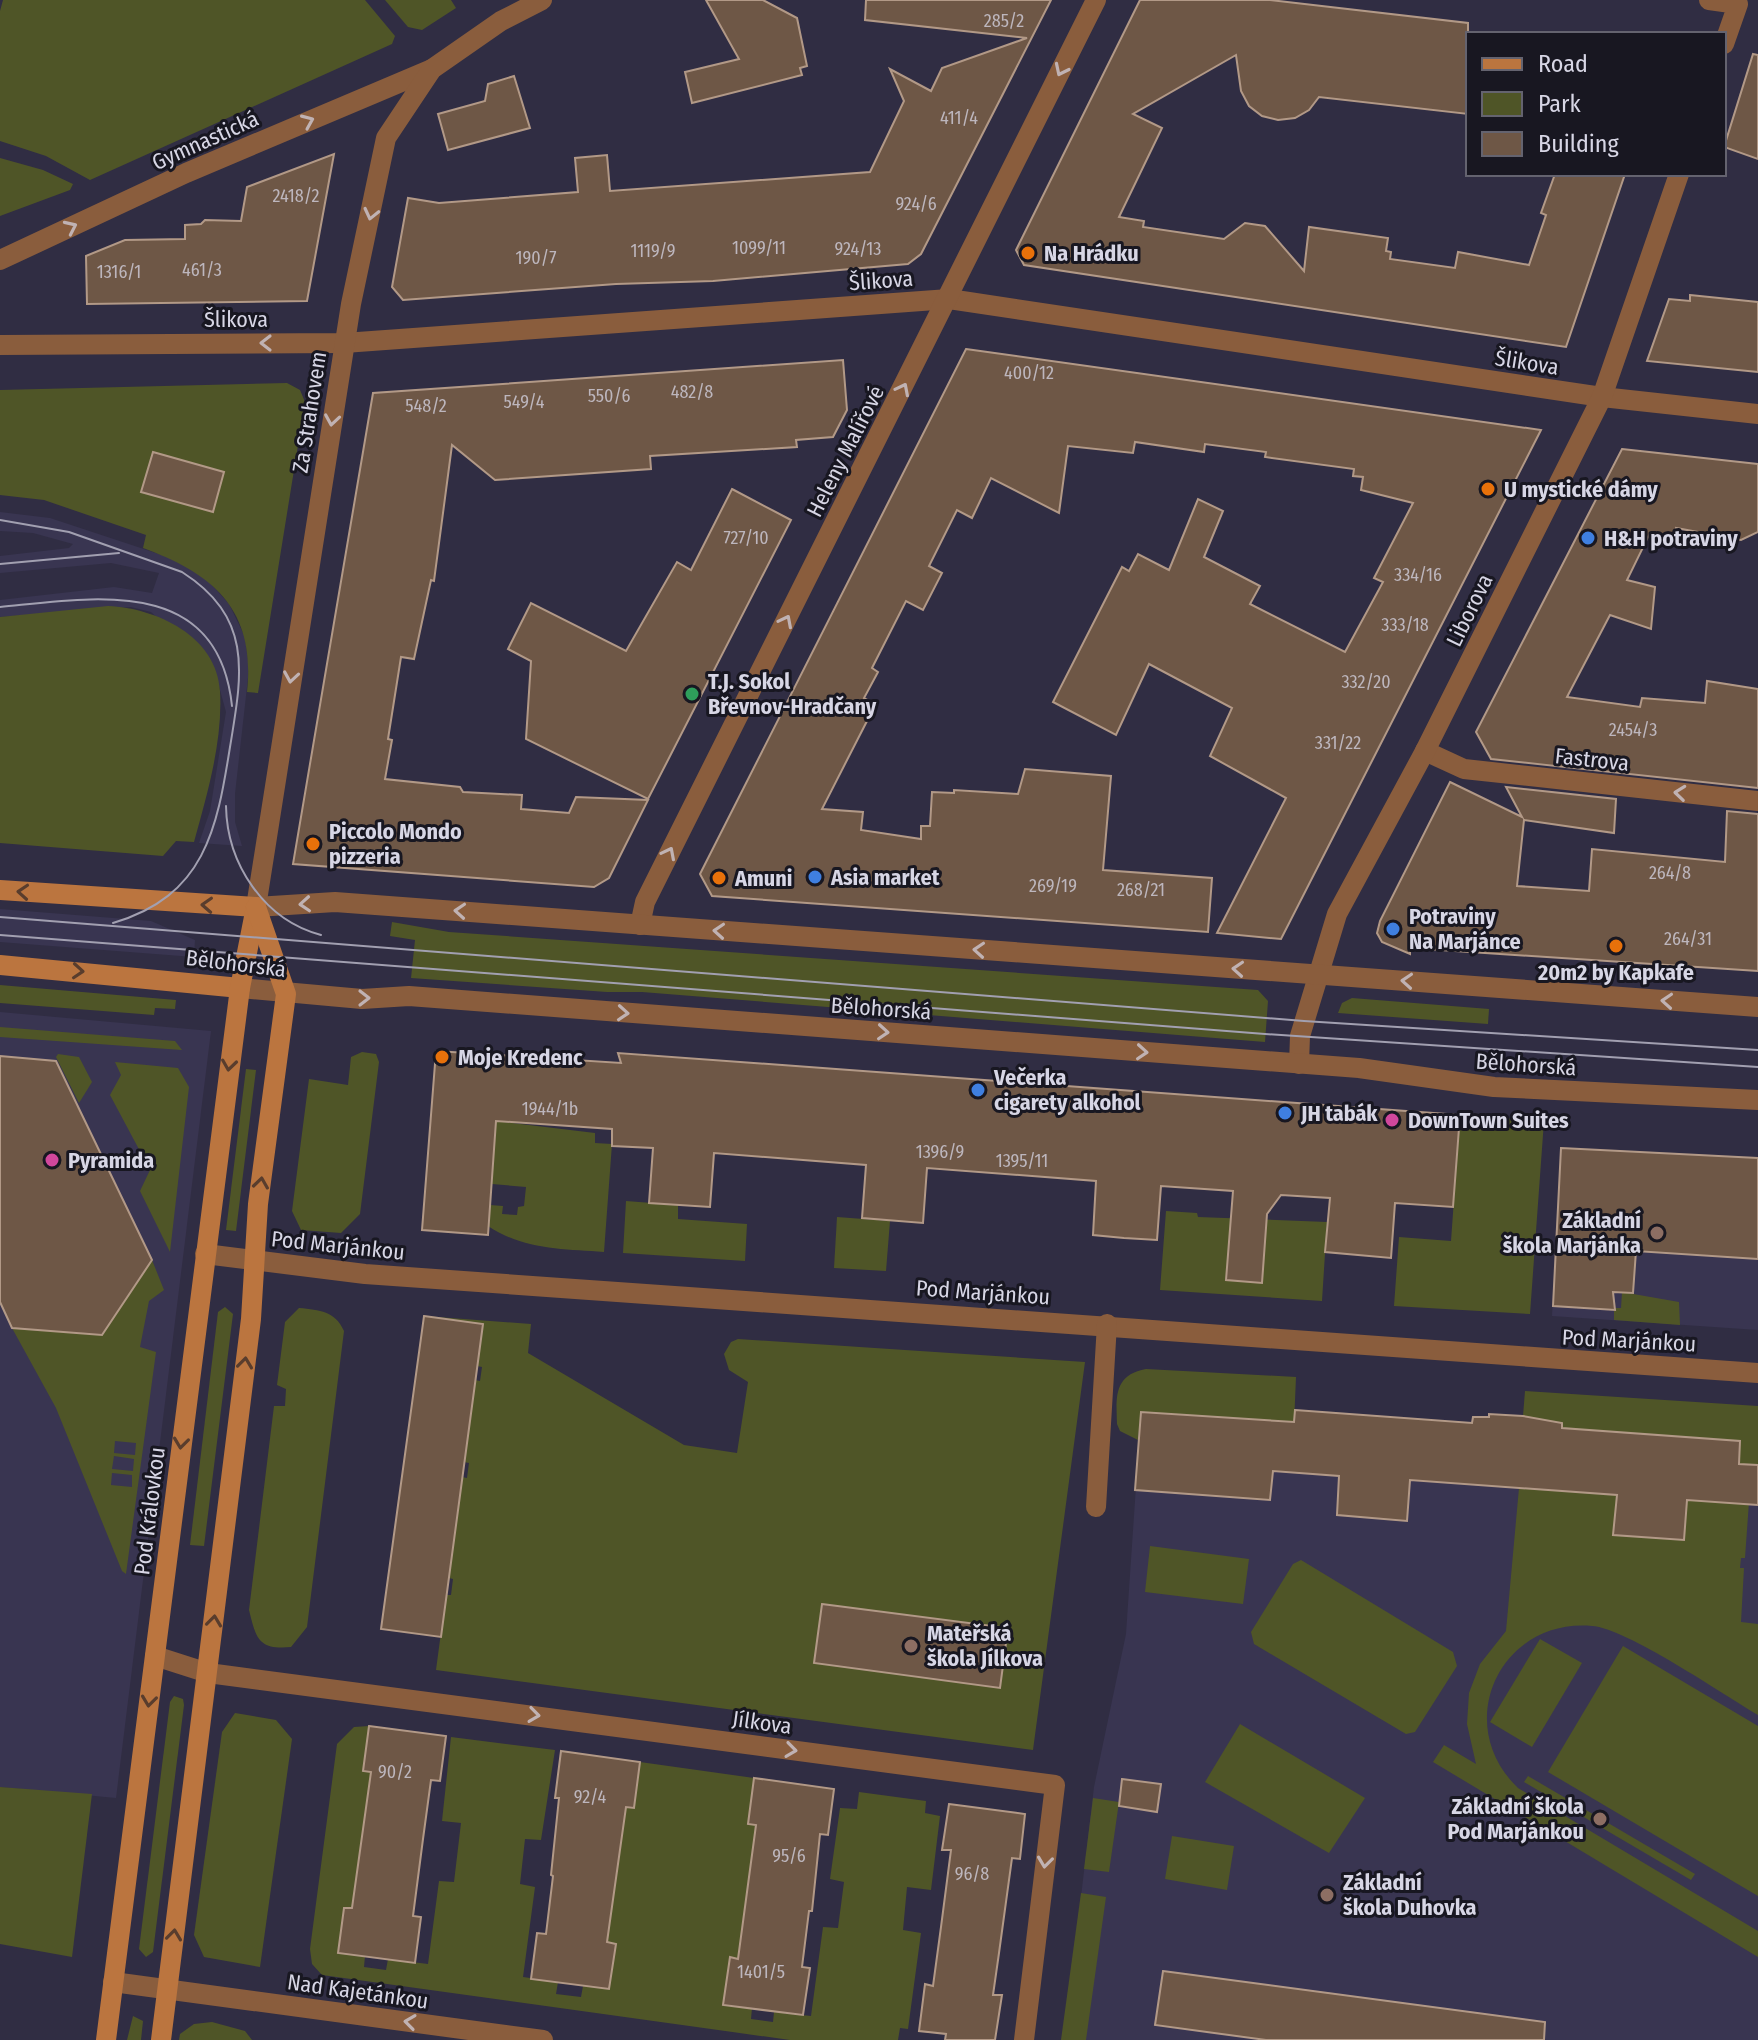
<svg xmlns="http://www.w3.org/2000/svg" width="1758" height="2040" viewBox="0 0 1758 2040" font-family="'Fira Sans Condensed',sans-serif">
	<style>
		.built { fill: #393551 }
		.green { fill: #4f5527; fill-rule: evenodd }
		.building { fill: #6e5746; stroke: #b29987; stroke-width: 2 }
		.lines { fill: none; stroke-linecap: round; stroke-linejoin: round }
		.minor { stroke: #8a5d3d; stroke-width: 20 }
		.tertiary { stroke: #8a5d3d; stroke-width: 20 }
		.secondary { stroke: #bb753f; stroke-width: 20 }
		.tram { stroke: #a2a0b1; stroke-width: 2 }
		.oneway { stroke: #c0b2b3 }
		.oneway2 { stroke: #593d2d }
		.food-dot { fill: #e8710a; stroke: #181721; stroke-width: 3 }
		.shop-dot { fill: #3f7fe0; stroke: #181721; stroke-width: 3 }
		.leisure-dot { fill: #2e9e5b; stroke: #181721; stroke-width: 3 }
		.hotel-dot { fill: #d1479c; stroke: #181721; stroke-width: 3 }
		.education-dot { fill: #8d6e63; stroke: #181721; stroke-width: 3 }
		.labels { text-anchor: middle; stroke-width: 6; stroke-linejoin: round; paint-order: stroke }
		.number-label { font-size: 18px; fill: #bdb6bd }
		.street-label { font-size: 22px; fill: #d7d6e5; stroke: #181721 }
		.poi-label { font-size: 22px; font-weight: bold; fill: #d7d6e5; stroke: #181721; text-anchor: start }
	</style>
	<rect width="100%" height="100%" fill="#302d43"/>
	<g class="built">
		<polygon points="0,512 50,518 171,558 203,575 229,604 245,637 249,669 235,794 235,822 242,846 199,843 210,811 226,712 214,668 151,612 131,607 0,617 0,600 114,587 152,593 159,573 111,563 0,573 0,556 69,548 73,544 33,533 0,531"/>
		<polygon points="0,909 151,921 195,940 194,957 0,942"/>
		<polygon points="0,1012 211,1031 116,1798 0,1787"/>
		<polygon points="1561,1148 1758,1158 1758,1330 1552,1316"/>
		<polygon points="1295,1410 1472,1423 1473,1417 1489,1417 1489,1414 1546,1417 1546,1421 1740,1441 1739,1463 1758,1465 1758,2040 1064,2040 1094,1787 1126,1634 1141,1412 1294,1422"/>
	</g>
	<g class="green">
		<polygon points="3,0 365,0 395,36 392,44 90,180 46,156 0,141 0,11"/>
		<polygon points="385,0 451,0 456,8 422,30 408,27"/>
		<polygon points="0,158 43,170 73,184 70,190 0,216"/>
		<path d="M287 383 300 390 305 402 258 693 247 692C256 610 214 574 143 548L146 535 44 500 0 495V390ZM153 453 224 472 142 492Z"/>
		<path d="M108 606C156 608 217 636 220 691 223 741 207 795 194 842L176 841 163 856 0 843V617Z"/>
		<polygon points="392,922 449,932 1258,990 1268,1001 1265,1042 642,992 607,992 411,978 415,940 390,936"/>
		<polygon points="0,985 176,1000 175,1009 155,1008 154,1015 0,1003"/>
		<polygon points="1352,998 1489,1009 1488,1024 1338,1013 1342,1003"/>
		<polygon points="0,1027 175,1041 182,1050 0,1037"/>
		<polygon points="362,1052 376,1054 379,1062 360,1214 341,1233 301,1230 292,1211 309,1079 348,1085 351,1057"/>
		<polygon points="58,1054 79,1057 92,1082 79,1103 56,1057"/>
		<polygon points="115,1062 178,1068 189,1087 170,1252 140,1191 150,1170 110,1095 121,1075"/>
		<polygon points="246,1069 256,1070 236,1231 226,1230"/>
		<polygon points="1460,1115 1544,1121 1530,1314 1394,1306 1399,1237 1451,1241"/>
		<path d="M496 1121 595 1133V1143L612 1144 604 1252C563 1249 524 1250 488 1226L490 1205 503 1206 502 1214 517 1215 518 1207 524 1206 526 1187 492 1184Z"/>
		<polygon points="626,1201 678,1205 678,1219 747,1224 745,1261 623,1253"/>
		<path d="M1166 1211 1197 1213 1198 1217 1327 1222 1322 1301 1160 1290ZM1229 1244 1265 1247 1262 1282 1227 1280Z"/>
		<polygon points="837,1217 890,1221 886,1271 834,1268"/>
		<path d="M152 1260 164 1290 149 1301 140 1347 156 1352 126 1574 122 1571 56 1408 12 1328 102 1335ZM115 1441 136 1443 135 1455 114 1453ZM114 1456 134 1459 133 1471 112 1469ZM112 1473 132 1475V1487L111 1485Z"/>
		<polygon points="1622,1292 1679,1302 1680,1325 1614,1320 1614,1308 1621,1308"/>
		<polygon points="225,1307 233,1314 204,1546 190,1545 218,1312"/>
		<path d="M299 1308C320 1310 335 1311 344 1331L307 1627 291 1647C258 1650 256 1638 249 1610L274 1406H285L286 1389 277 1385 285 1322Z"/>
		<polygon points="424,1316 531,1324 528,1353 684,1445 737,1453 748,1382 729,1370 724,1354 731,1342 738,1339 1085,1362 1033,1750 436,1670 446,1595 451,1595 453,1579 449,1578 462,1477 467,1478 469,1463 464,1462 475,1380 480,1381 482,1367 477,1366 483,1324"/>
		<path d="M1146 1369 1296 1377 1294 1424 1141 1412 1138 1440 1120 1431 1117 1424C1116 1396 1114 1375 1146 1369Z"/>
		<polygon points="1525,1391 1758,1406 1758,1465 1739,1464 1740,1441 1562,1428 1561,1423 1523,1416"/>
		<path d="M1519 1488 1619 1495 1614 1535 1683 1540 1685 1500 1749 1502 1745 1558H1741L1740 1568H1744L1741 1622 1758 1624V1715C1724 1695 1626 1628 1592 1626 1500 1618 1451 1724 1518 1788L1758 1931V1957L1433 1762 1444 1745 1476 1764 1467 1724 1469 1693 1480 1664 1506 1631Z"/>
		<polygon points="1150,1546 1249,1559 1243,1604 1145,1592"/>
		<polygon points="1301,1560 1453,1652 1457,1666 1415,1732 1406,1734 1254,1644 1251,1632 1293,1564"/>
		<polygon points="1540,1639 1582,1663 1532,1747 1490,1722"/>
		<polygon points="1623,1646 1758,1726 1758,1896 1548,1772"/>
		<polygon points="174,1696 183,1699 184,1705 153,1952 146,1957 139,1949 170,1702"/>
		<polygon points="235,1713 276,1720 292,1739 260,1967 204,1957 194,1935 222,1732"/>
		<polygon points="1240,1724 1365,1798 1329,1853 1205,1782"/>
		<polygon points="369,1726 363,1771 371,1772 352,1908 344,1908 339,1953 365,1956 364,1967 386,1970 388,1959 428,1964 439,1881 454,1882 461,1823 442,1821 451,1737 555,1750 541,1840 525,1839 520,1884 535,1887 523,1977 558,1982 556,1994 581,1997 583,1986 609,1989 615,1944 607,1942 626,1807 634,1808 640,1762 754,1778 748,1824 756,1825 738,1959 730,1958 723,2004 752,2008 751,2019 773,2022 774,2012 811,2016 823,1927 838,1928 844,1882 830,1879 840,1808 857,1809 859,1792 926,1801 925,1813 940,1816 931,1890 907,1887 903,1930 921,1933 908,2029 900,2028 898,2040 790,2040 322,1975 312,1964 310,1949 337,1744 354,1727"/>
		<polygon points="1528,1776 1695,1874 1691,1880 1524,1782"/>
		<polygon points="0,1787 92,1794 72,1957 0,1944"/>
		<polygon points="1093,1798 1119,1802 1109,1872 1084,1869"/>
		<polygon points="1172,1836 1234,1846 1227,1890 1165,1879"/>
		<polygon points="1081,1893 1106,1897 1086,2040 1061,2040"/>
		<polygon points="133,2016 143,2021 141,2040 127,2040"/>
		<polygon points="212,2022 245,2031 252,2040 179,2040 180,2034 194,2024"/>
	</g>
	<g class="building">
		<polygon points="706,0 763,0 797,18 807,66 800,68 802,75 692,103 685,72 739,59"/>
		<polygon points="866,0 1051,0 921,254 908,264 713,281 616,284 403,300 392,287 408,198 439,203 578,192 575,158 607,155 610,191 870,172 904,101 890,69 931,91 942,68 1027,38 865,20"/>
		<polygon points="1140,0 1270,0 1468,23 1468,114 1319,97 1309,110 1295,118 1278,120 1262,116 1249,106 1241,91 1236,55 1133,114 1162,128 1119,217 1144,221 1143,227 1224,239 1245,223 1265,226 1304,271 1309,227 1388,238 1386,251 1391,252 1390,259 1455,268 1458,252 1529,265 1546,215 1541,213 1555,174 1625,174 1566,347 1024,265 1016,250"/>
		<polygon points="1753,54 1758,55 1758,159 1724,147"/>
		<polygon points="514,76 530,128 448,150 438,114 485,101 488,84"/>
		<polygon points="334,154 307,301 87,304 86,256 125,240 185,239 185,225 201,224 205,220 241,221 247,187"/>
		<polygon points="1690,295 1758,302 1758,372 1647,361 1669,299 1690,301"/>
		<polygon points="966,349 1541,430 1281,939 1217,933 1286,798 1210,756 1232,708 1149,664 1116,735 1053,702 1122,567 1129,571 1138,554 1169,570 1198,499 1223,511 1204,557 1260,586 1250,604 1345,652 1383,582 1374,578 1413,503 1361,490 1363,477 1353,476 1354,469 1265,457 1266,452 1205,444 1204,452 1135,442 1133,453 1068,446 1059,513 991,478 972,518 957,510 929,566 942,573 923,610 906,601 872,668 878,672 864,698 873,703 867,721 822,809 863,812 861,830 921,839 921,826 930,826 932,792 954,793 954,790 1018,794 1025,769 1111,776 1103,870 1212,878 1208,932 712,896 700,874"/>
		<polygon points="843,360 847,410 833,437 796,440 797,447 650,456 651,469 495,480 452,445 434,581 431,580 414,659 401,657 388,739 392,740 385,779 460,787 463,792 522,795 521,809 569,813 576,797 648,800 609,878 594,887 293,864 373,393"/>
		<polygon points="1622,449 1758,464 1758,532 1741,540 1676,528 1674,536 1650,533 1627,580 1655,587 1651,629 1610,615 1567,697 1640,707 1642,698 1705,703 1707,681 1758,689 1758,788 1491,759 1476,732"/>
		<polygon points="153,452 224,472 213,512 141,492"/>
		<polygon points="732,489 791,520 648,799 526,739 531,661 508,649 531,603 626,651 677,562 691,570"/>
		<polygon points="1450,782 1522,817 1506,787 1616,799 1614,833 1524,820 1517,886 1589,891 1592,849 1725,862 1727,811 1758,814 1758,971 1410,948 1410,954 1382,942 1377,933 1380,921"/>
		<polygon points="436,1051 621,1063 618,1053 1460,1115 1453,1207 1395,1203 1391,1258 1325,1252 1330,1198 1281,1195 1267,1214 1262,1283 1226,1280 1233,1191 1161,1186 1157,1240 1124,1238 1093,1235 1096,1181 927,1168 923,1223 862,1218 866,1165 714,1153 710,1207 649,1203 653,1148 612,1146 612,1129 496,1121 488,1235 422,1230"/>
		<polygon points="0,1056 56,1061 152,1260 102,1335 12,1328 0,1302"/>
		<polygon points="1561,1148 1758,1158 1758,1259 1636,1251 1633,1293 1613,1292 1615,1310 1553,1306"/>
		<polygon points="424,1316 483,1324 441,1637 381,1629"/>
		<polygon points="1295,1410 1472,1423 1473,1417 1489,1417 1489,1414 1523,1416 1562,1423 1562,1428 1740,1441 1739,1464 1758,1465 1758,1505 1687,1500 1684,1540 1613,1535 1617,1495 1410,1480 1407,1521 1337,1515 1339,1476 1273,1471 1270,1500 1135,1490 1141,1412 1294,1422"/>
		<polygon points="822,1604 1008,1628 1000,1688 814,1663"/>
		<polygon points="369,1726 446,1736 440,1781 431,1780 423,1839 413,1916 421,1917 415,1963 338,1953 344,1908 352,1908 371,1772 363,1771"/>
		<polygon points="561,1751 640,1762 634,1808 626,1807 607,1942 616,1944 609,1989 531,1979 537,1933 546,1934 553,1876 551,1875 559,1798 555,1798"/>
		<polygon points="754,1778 834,1789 828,1835 820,1834 812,1911 809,1911 802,1967 810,1968 803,2015 723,2005 730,1957 738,1959 756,1825 748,1824"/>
		<polygon points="1122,1779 1161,1784 1157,1812 1119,1806"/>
		<polygon points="949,1804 1025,1814 1020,1859 1012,1858 999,1953 993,1995 1002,1995 995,2040 945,2040 946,2034 919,2031 925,1984 933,1986 941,1927 951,1850 942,1850"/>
		<polygon points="1163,1971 1545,2022 1544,2040 1266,2040 1155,2025"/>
	</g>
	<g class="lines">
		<g class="minor">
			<polyline points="1709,0 1738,4 1724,44"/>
			<polyline points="0,260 186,173 432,69"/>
			<polyline points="0,345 344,343 949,299 1602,397 1758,414"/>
			<polyline points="1425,751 1464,769 1758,801"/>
			<polyline points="256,907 351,304 386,138 432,69 501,21 542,0"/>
			<polyline points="640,925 645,902 1096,0"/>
			<polyline points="1299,1064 1300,1036 1337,914 1425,751 1602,397 1679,174"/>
			<polyline points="205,1254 365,1274 1758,1373"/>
			<polyline points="1096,1507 1107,1324"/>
			<polyline points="155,1656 208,1673 1055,1785 1024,2040"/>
			<polyline points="113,1982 543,2040"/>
		</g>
		<g class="tertiary">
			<polyline points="256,907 335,902 1758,1007"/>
			<polyline points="240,988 362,999 409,996 1359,1068 1494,1087 1758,1100"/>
		</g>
		<g class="secondary">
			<polyline points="0,890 256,907"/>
			<polyline points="0,965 240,988"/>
			<polyline points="106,2040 240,988 256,907"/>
			<polyline points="161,2040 251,1319 258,1204 286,994 256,907"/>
		</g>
		<g class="tram">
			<path d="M0 520 69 532 182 572C254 618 242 674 230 747 217 829 205 896 113 923"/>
			<polyline points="0,564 119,553"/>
			<path d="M0 607C93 598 218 574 232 706"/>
			<path d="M226 806C227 864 264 920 321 935"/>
			<polyline points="0,917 1304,1021 1758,1050"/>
			<polyline points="0,935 1265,1034 1758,1067"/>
		</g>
	</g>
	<defs><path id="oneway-chevron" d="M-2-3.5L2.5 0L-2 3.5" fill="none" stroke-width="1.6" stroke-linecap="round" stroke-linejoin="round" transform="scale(2)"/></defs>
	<g class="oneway">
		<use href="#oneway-chevron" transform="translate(1061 70) rotate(116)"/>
		<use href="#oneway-chevron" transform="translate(308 121) rotate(-23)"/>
		<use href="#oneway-chevron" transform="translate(371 214) rotate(103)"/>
		<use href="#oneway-chevron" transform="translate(71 227) rotate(-25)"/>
		<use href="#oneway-chevron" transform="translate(266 343) rotate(180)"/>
		<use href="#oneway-chevron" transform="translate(903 389) rotate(-63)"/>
		<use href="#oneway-chevron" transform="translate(332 420) rotate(99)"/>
		<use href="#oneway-chevron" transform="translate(786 621) rotate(-63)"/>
		<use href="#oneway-chevron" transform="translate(291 677) rotate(99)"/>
		<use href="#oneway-chevron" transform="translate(1680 793) rotate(-174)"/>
		<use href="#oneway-chevron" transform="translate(669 853) rotate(-63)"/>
		<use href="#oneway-chevron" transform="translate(305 904) rotate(176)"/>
		<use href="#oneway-chevron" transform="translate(460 911) rotate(-176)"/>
		<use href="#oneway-chevron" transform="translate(719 931) rotate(-176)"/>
		<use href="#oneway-chevron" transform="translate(979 950) rotate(-176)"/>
		<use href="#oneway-chevron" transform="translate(1238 969) rotate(-176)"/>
		<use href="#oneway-chevron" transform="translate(1407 981) rotate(-176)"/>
		<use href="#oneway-chevron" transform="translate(364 998)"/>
		<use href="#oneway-chevron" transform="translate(1667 1001) rotate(-176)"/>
		<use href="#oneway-chevron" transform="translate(623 1013) rotate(4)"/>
		<use href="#oneway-chevron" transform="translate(883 1032) rotate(4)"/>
		<use href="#oneway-chevron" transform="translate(1142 1052) rotate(4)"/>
		<use href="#oneway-chevron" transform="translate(534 1715) rotate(8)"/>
		<use href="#oneway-chevron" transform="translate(791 1750) rotate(8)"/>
		<use href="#oneway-chevron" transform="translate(1045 1862) rotate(97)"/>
		<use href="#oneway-chevron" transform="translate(410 2022) rotate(-172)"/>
	</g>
	<g class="oneway2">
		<use href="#oneway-chevron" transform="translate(23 892) rotate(-176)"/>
		<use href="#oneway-chevron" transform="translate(207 905) rotate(-177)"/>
		<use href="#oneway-chevron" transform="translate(78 971) rotate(4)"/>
		<use href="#oneway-chevron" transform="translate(229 1065) rotate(98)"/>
		<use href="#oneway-chevron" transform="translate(261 1183) rotate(-82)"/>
		<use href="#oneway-chevron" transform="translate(245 1363) rotate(-83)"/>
		<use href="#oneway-chevron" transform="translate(181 1443) rotate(97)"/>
		<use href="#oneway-chevron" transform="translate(214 1621) rotate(-83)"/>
		<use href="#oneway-chevron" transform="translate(149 1701) rotate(97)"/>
		<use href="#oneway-chevron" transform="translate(174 1935) rotate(-83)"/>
	</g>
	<g class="food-dot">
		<circle cx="1028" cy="253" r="8"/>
		<circle cx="1488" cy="489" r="8"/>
		<circle cx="313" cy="844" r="8"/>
		<circle cx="719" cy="878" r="8"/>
		<circle cx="1616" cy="946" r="8"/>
		<circle cx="442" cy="1057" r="8"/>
	</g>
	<g class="shop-dot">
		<circle cx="1588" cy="538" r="8"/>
		<circle cx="815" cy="877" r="8"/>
		<circle cx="1393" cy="929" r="8"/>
		<circle cx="978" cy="1090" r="8"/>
		<circle cx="1285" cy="1113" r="8"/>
	</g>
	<circle class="leisure-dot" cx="692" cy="694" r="8"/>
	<g class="hotel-dot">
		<circle cx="1392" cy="1120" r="8"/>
		<circle cx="52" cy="1160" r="8"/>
	</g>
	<g class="education-dot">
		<circle cx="1657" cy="1233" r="8"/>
		<circle cx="911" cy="1646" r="8"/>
		<circle cx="1600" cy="1819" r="8"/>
		<circle cx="1327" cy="1895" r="8"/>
	</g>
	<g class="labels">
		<g class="number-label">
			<text x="1004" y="27">285/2</text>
			<text x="959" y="124">411/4</text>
			<text x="296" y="202">2418/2</text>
			<text x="916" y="210">924/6</text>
			<text x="759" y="254">1099/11</text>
			<text x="858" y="255">924/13</text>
			<text x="653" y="257">1119/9</text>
			<text x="536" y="264">190/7</text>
			<text x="202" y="276">461/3</text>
			<text x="119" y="278">1316/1</text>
			<text x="1029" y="379">400/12</text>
			<text x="692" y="398">482/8</text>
			<text x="609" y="402">550/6</text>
			<text x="524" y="408">549/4</text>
			<text x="426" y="412">548/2</text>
			<text x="746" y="544">727/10</text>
			<text x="1418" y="581">334/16</text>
			<text x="1405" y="631">333/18</text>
			<text x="1366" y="688">332/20</text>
			<text x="1633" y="736">2454/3</text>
			<text x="1338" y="749">331/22</text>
			<text x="1670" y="879">264/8</text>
			<text x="1053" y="892">269/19</text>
			<text x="1141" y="896">268/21</text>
			<text x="1688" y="945">264/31</text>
			<text x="550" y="1115">1944/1b</text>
			<text x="940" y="1158">1396/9</text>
			<text x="1022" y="1167">1395/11</text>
			<text x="395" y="1778">90/2</text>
			<text x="590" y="1803">92/4</text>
			<text x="789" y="1862">95/6</text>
			<text x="972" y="1880">96/8</text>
			<text x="761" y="1978">1401/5</text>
		</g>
		<g class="street-label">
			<text transform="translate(205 140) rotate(-24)" y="8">Gymnastická</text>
			<text transform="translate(881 280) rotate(-4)" y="8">Šlikova</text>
			<text x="236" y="327">Šlikova</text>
			<text transform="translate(1527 362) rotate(9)" y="8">Šlikova</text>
			<text transform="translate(309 412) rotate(-81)" y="8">Za Strahovem</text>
			<text transform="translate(845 451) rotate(-63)" y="8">Heleny Malířové</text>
			<text transform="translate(1469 610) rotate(-64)" y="8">Liborova</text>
			<text transform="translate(1592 759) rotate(6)" y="8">Fastrova</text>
			<text transform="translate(236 963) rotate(7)" y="8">Bělohorská</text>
			<text transform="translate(881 1008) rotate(4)" y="8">Bělohorská</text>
			<text transform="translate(1526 1064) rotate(4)" y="8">Bělohorská</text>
			<text transform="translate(338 1245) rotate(6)" y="8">Pod Marjánkou</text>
			<text transform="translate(983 1292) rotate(4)" y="8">Pod Marjánkou</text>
			<text transform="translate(1629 1340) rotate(3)" y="8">Pod Marjánkou</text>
			<text transform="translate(149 1511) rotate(-83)" y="8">Pod Královkou</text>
			<text transform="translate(762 1722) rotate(8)" y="8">Jílkova</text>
			<text transform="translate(358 1991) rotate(8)" y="8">Nad Kajetánkou</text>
		</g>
		<g class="poi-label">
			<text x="1044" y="261">Na Hrádku</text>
			<text x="1504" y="497">U mystické dámy</text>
			<text x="1604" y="546">H&amp;H potraviny</text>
			<text x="708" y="689">T.J. Sokol<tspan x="708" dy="25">Břevnov-Hradčany</tspan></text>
			<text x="329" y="839">Piccolo Mondo<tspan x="329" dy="25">pizzeria</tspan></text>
			<text x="831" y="885">Asia market</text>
			<text x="735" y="886">Amuni</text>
			<text x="1409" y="924">Potraviny<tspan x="1409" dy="25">Na Marjánce</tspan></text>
			<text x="1616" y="980" text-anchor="middle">20m2 by Kapkafe</text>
			<text x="458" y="1065">Moje Kredenc</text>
			<text x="994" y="1085">Večerka<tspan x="994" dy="25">cigarety alkohol</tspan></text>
			<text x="1301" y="1121">JH tabák</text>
			<text x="1408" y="1128">DownTown Suites</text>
			<text x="68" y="1168">Pyramida</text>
			<text x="1641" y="1228" text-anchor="end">Základní<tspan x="1641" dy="25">škola Marjánka</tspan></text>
			<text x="927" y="1641">Mateřská<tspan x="927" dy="25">škola Jílkova</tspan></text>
			<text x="1584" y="1814" text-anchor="end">Základní škola<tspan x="1584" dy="25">Pod Marjánkou</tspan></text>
			<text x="1343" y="1890">Základní<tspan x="1343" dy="25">škola Duhovka</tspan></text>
		</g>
	</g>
	<rect x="1466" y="32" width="260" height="144" fill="#181721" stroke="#64636f" stroke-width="2"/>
	<rect x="1482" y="58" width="40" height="12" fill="#bb753f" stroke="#64636f" stroke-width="2"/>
	<text x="1538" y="72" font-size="24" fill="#d7d6e5">Road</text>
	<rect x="1482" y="92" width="40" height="24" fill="#4f5527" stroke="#64636f" stroke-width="2"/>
	<text x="1538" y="112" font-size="24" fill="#d7d6e5">Park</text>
	<rect x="1482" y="132" width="40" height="24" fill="#6e5746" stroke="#64636f" stroke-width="2"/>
	<text x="1538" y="152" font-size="24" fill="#d7d6e5">Building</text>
</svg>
